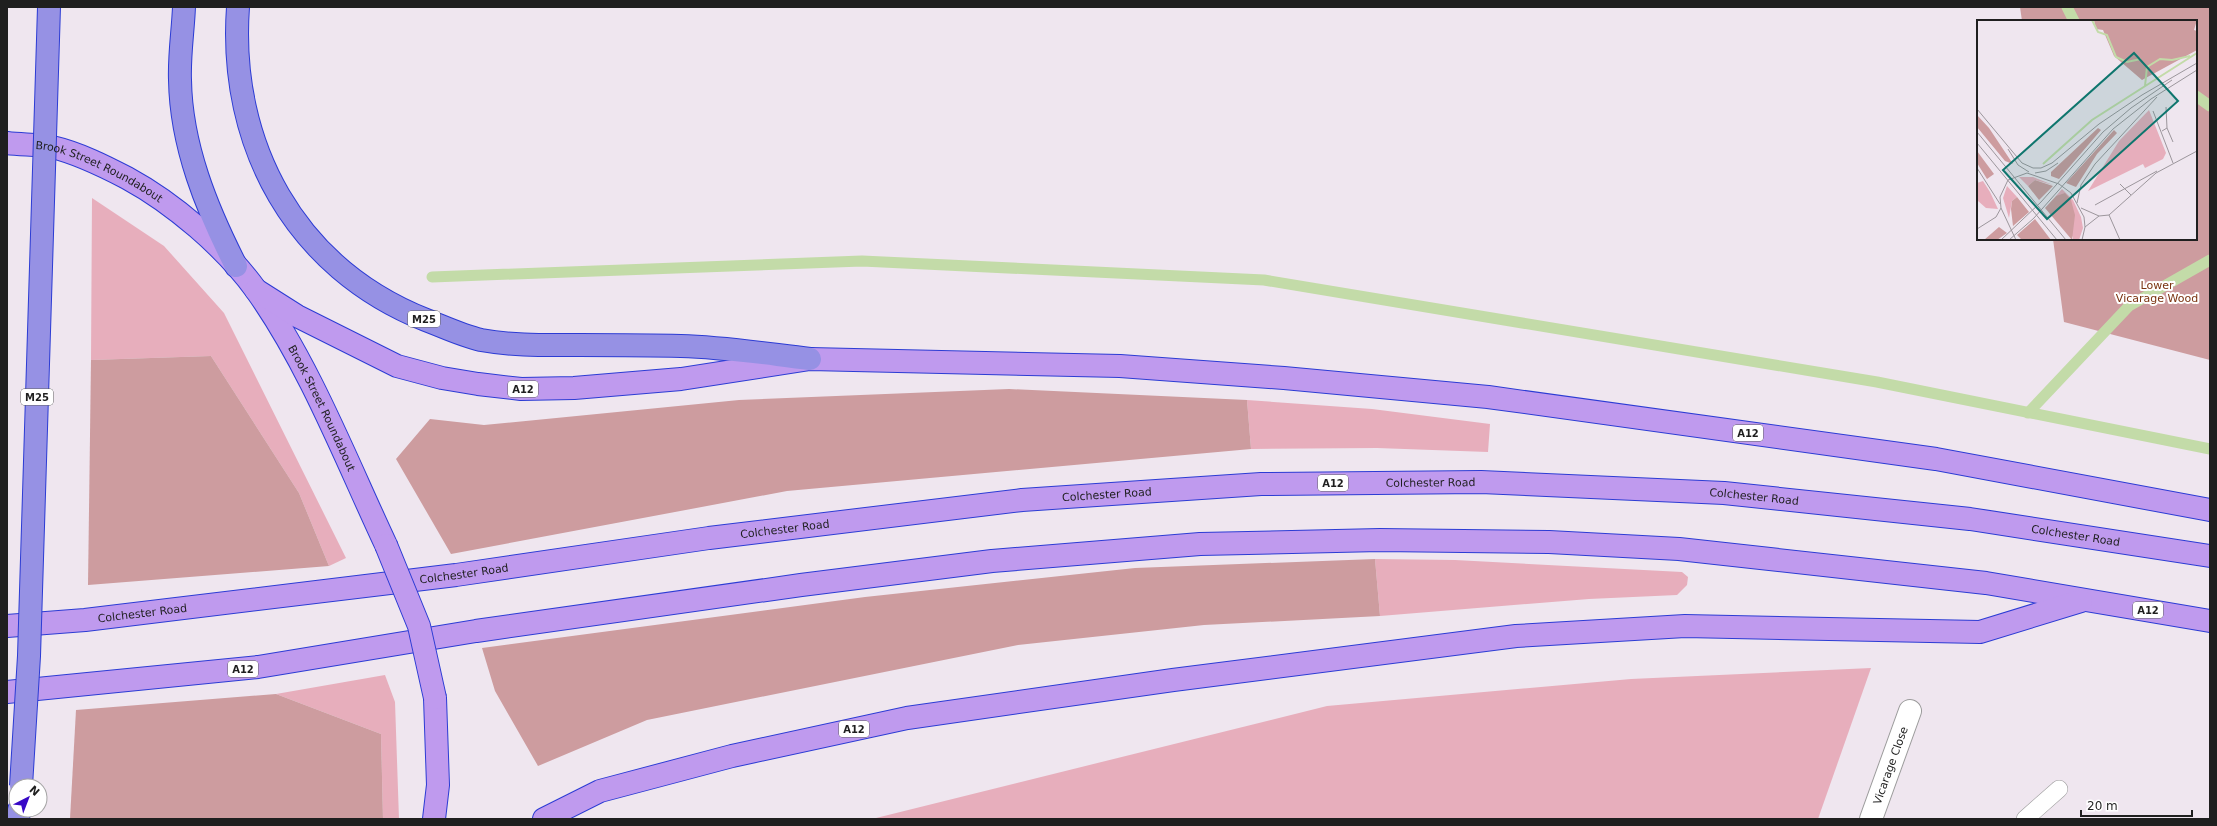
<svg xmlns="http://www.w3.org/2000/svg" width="2217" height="826" viewBox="0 0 2217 826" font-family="'DejaVu Sans',sans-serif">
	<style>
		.grass { fill: #e7aebc }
		.forest { fill: #cd9c9f }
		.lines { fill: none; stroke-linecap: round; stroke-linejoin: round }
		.stream { stroke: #c3dba8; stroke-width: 11 }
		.service-casing { stroke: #9c9c9c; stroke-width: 18 }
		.minor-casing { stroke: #9c9c9c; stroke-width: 24 }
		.trunk-casing { stroke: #2c3cd4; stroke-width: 24 }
		.motorway-casing { stroke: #2c3cd4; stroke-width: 24 }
		.service { stroke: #fff; stroke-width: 17 }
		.minor { stroke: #fff; stroke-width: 22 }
		.trunk { stroke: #bf9aee; stroke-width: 22 }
		.motorway { stroke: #9691e4; stroke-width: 22 }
		.trunk-bridge-casing { stroke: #2c3cd4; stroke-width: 24; stroke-linecap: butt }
		.motorway-bridge-casing { stroke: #2c3cd4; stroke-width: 24; stroke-linecap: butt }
		.trunk-bridge { stroke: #bf9aee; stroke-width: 22 }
		.motorway-bridge { stroke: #9691e4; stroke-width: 22 }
		.labels { text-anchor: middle; stroke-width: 4; stroke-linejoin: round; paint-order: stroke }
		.shield { fill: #fff; stroke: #626262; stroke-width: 1 }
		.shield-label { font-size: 10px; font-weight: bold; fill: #1f1f1f }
		.street-label { font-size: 11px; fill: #1f1f1f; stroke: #fff }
		.park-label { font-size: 11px; fill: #7a3310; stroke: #fff }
		.inset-river { fill: none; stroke: #c3dba8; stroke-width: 2 }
		.inset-road { fill: none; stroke: #9c969c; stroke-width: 1 }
		.view { fill: #0f766e; fill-opacity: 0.15; stroke: #0f766e; stroke-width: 2 }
		.inset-edge { fill: none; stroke: #1f1f1f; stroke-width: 2 }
	</style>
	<rect width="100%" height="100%" fill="#efe6ef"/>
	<g class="grass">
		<polygon points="92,198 164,246 224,313 346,558 329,566 299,493 211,356 91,360"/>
		<polygon points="1247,400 1372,409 1490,424 1488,452 1377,448 1251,449"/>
		<polygon points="1375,559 1455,560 1682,572 1688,577 1687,585 1677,595 1589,599 1380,616"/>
		<polygon points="1871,668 1818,819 872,819 1327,706 1631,679"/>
		<polygon points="385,675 395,702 399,819 383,819 381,734 276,694"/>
	</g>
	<g class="forest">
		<polygon points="2020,7 2210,7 2210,360 2064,322 2053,239 2196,239 2196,21 2022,21"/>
		<polygon points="211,356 299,493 329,566 88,585 91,360"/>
		<polygon points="1009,389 1247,400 1251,449 787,491 451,554 396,459 430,419 484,425 739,400"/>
		<polygon points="1375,559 1380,616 1204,625 1018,645 647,720 538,766 495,691 482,648 865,597 1135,568"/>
		<polygon points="276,694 381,734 383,819 70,819 76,710"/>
	</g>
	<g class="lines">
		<g class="stream">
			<polyline points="2067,7 2074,21"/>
			<polyline points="2196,96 2210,106"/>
			<polyline points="432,277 862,261 1264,280 1877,382 2210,449"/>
			<polyline points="2028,413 2129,306 2210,260"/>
		</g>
		<defs>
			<polyline id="service" points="2025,819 2059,789"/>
			<g id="minor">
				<path id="s1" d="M1871 819 1910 711"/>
			</g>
			<g id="trunk">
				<path id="s2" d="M7 143C22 145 38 144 52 147 78 153 104 166 127 178 173 203 225 247 256 290 309 364 347 462 386 545"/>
				<polyline points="256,290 297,316 397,366 442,378 478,384 521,389 574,388 681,379 810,359 1120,366 1284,378 1488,397 1936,459 2210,510"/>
				<path id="s3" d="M7 626 85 620 456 575 709 538 1022 500 1261 484 1481 482 1724 493 1970 519 2210 556"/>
				<polyline points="7,692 258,667 476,631 801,585 992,561 1200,544 1380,540 1549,542 1679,549 1986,583 2210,621"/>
				<polyline points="434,819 438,785 435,698"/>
				<polyline points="544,819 600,791 732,756 907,718 1173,680 1516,636 1685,626 1980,632 2081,601"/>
			</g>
			<g id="motorway">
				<path d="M184 7C183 31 179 56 180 80 181 146 207 209 236 266"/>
				<path d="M238 7C228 145 295 268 426 320 444 327 463 336 481 340 514 346 546 345 579 345 613 345 647 345 681 346 724 347 767 354 810 359"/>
				<polyline points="18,819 19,810"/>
			</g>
		</defs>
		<use href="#service" class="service-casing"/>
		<use href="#minor" class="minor-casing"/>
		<use href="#trunk" class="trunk-casing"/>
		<use href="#motorway" class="motorway-casing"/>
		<use href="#service" class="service"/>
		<use href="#minor" class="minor"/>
		<use href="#trunk" class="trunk"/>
		<use href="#motorway" class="motorway"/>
		<defs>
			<polyline id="trunk-bridge" points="386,545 419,626 435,698"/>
			<polyline id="motorway-bridge" points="21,786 29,656 49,7"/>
		</defs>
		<use href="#trunk-bridge" class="trunk-bridge-casing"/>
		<use href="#motorway-bridge" class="motorway-bridge-casing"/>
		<use href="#trunk-bridge" class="trunk-bridge"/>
		<use href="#motorway-bridge" class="motorway-bridge"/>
	</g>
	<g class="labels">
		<g class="shield">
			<rect x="408" y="311" width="32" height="16" rx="3"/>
			<rect x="508" y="381" width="30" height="16" rx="3"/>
			<rect x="21" y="389" width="32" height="16" rx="3"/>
			<rect x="1733" y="425" width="30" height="16" rx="3"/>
			<rect x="1318" y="475" width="30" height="16" rx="3"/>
			<rect x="2133" y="602" width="30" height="16" rx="3"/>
			<rect x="228" y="661" width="30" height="16" rx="3"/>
			<rect x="839" y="721" width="30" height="16" rx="3"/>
		</g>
		<g class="shield-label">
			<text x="424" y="323">M25</text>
			<text x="523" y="393">A12</text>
			<text x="37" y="401">M25</text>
			<text x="1748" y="437">A12</text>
			<text x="1333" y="487">A12</text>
			<text x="2148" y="614">A12</text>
			<text x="243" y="673">A12</text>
			<text x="854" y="733">A12</text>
		</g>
		<g class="street-label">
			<text dy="4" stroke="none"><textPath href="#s2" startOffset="98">Brook Street Roundabout</textPath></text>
			<text dy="4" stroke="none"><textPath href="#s2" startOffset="434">Brook Street Roundabout</textPath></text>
			<text dy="4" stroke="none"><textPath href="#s3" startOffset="1432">Colchester Road</textPath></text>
			<text dy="4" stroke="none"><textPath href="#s3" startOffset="1108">Colchester Road</textPath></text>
			<text dy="4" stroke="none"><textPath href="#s3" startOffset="1756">Colchester Road</textPath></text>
			<text dy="4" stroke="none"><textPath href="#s3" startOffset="784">Colchester Road</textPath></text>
			<text dy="4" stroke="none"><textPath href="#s3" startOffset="2080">Colchester Road</textPath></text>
			<text dy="4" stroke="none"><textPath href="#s3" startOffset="460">Colchester Road</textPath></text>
			<text dy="4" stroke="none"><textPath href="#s3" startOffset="136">Colchester Road</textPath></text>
			<text dy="4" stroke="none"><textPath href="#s1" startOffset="57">Vicarage Close</textPath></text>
		</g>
		<g class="park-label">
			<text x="2157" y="289">Lower<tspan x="2157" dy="13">Vicarage Wood</tspan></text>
		</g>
	</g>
	<g transform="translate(1977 20)">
		<rect width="220" height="220" fill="#efe6ef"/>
		<path d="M172 90 189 133 186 139 168 148 166 144 111 171 142 121ZM42 157H56L76 165 58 160 51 166ZM6 161 13 172 21 189 9 188 1 181 0 163ZM30 166 40 177 35 181 32 198 26 178ZM85 169 96 180 104 197 106 208 102 220H95L96 218 79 176Z" fill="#e7aebc"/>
		<path d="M117 0H220L217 10 220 11V30L165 60 137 36 126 10 119 9ZM0 95 12 108 36 144 28 141 0 107ZM121 108 124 110 82 159 74 156V152ZM137 110 140 113 120 134 99 167 89 163ZM0 131 17 154 10 159 0 143ZM58 160 76 166 62 180 51 166ZM88 173 94 180 98 195 95 220 68 188 79 176ZM40 177 52 192 36 206 34 189 35 181ZM58 199 74 220H45L40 215ZM22 207 30 213 20 220H7Z" fill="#cd9c9f"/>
		<path class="inset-river" d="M115 0 121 12 130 15 139 37 150 42 164 39M168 66 170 47 183 39 195 40 213 36M66 144 115 100 220 33"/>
		<path class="inset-road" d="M189 87 190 108M0 89 45 143 56 148H64L75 143 122 104 165 75 220 43M176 91 196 143M185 111 190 108 196 122M0 112 89 220M0 123 80 220M31 129 41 145 52 152M0 148 23 184M58 153 69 151 81 143M143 164 154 175M100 183 104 165 118 144 180 77M118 185 180 151M104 188 122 196 132 195 179 153 220 131M132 195 143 220M108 207 122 196M0 209 19 197 24 188M24 220 64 182 126 112 154 88 195 60M32 220 57 198 136 109 174 79 220 50M39 220 24 188 23 177 31 160 50 153 82 164 94 173 107 197 108 207 105 220"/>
		<path class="view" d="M157 33 201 81 70 199 26 150Z"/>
		<rect width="220" height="220" class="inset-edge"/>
	</g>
	<rect width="2217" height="826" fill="none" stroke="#1f1f1f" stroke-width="16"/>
	<g transform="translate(28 798) rotate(42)"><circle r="19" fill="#ffffff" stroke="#a5a5a5"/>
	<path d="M0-3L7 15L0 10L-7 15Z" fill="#3708c6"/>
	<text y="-6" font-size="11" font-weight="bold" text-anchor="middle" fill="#1f1f1f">N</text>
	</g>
	<path d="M2081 810v6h111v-6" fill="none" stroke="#1f1f1f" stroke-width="2"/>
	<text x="2087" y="810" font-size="12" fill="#1f1f1f" stroke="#ffffff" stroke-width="3" paint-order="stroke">20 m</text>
</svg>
